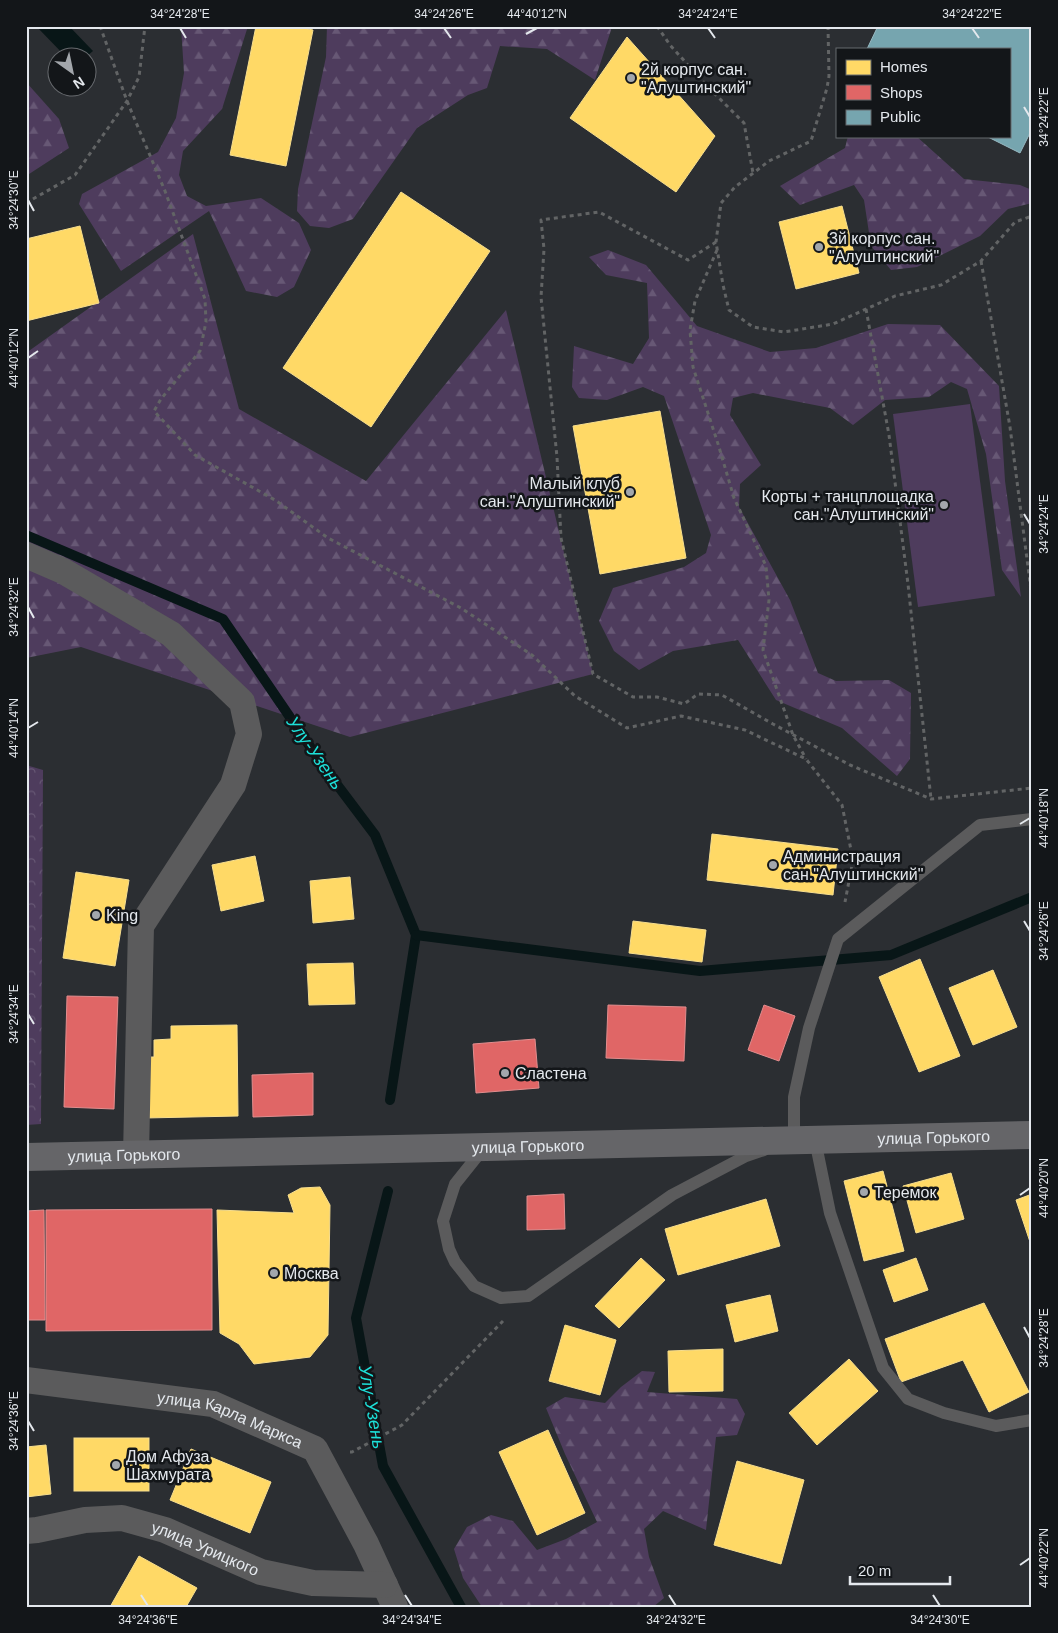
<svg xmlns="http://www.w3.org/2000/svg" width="1058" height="1633" viewBox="0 0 1058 1633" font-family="Helvetica,sans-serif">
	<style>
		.grass { fill: #4e3c5d }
		.forest { fill: url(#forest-firs) }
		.park { fill: url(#park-crowns) }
		.water { fill: #081617 }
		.homes { fill: #ffd966; stroke: #f7de8e }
		.shops { fill: #e06666; stroke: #e18d8e }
		.public { fill: #76a5af; stroke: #97b9c2 }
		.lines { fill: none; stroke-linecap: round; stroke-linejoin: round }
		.stream { stroke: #081617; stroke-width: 10 }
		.path { stroke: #626465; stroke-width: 3; stroke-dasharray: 4 4; stroke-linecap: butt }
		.lane { stroke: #5b5b5c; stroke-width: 12 }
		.street { stroke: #5b5b5c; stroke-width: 26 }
		.secondary { stroke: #656568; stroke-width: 28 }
		.ticks { fill: none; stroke: #e4e8ed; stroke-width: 2 }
		.poi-dot { fill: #a3a7ac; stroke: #131619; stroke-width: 2 }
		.labels { text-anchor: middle; stroke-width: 5; stroke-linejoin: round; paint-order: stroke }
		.poi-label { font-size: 16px; fill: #e4e8ed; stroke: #131619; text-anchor: start }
		.street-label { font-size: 16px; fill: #e4e8ed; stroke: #131619 }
		.water-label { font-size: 18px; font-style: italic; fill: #1de0d9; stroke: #131619 }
		.neatline { fill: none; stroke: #e4e8ed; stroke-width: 2 }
		.ticks-label { font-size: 12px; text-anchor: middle; fill: #e4e8ed }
	</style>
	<defs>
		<pattern id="forest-firs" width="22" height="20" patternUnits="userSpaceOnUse" patternTransform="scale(1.25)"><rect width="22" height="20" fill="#4e3c5d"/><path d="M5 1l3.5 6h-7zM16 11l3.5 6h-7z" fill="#675875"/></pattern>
		<pattern id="park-crowns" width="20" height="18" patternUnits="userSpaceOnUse" patternTransform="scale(1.25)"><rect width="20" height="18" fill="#4e3c5d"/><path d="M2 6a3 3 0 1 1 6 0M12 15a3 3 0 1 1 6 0" fill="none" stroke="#675875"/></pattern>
	</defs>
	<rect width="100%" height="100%" fill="#2b2e32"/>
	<polygon class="grass" points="970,404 995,596 918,607 893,414"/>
	<g class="forest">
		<polygon points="181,26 248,26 222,109 183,151 179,175 187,196 206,206 261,198 299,223 311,250 294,287 277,297 246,291 209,211 121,271 79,204 82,194 158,152 176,118 184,73"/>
		<polygon points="327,26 609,26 611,30 595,80 547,49 500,46 487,88 468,95 417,128 353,219 329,228 310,226 297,211 298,189 326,57"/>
		<polygon points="26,82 59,119 69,148 26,176"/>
		<polygon points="848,136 916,136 964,179 1020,185 1032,190 1032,203 1008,209 980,236 917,267 891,270 871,246 864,200 854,185 800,205 780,186 845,148"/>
		<polygon points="193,234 239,409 366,481 506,310 593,674 350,737 81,647 26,658 26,353"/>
		<polygon points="608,250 646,265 697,326 770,352 816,348 888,324 940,325 999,386 1005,481 1021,597 1002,570 986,454 967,389 951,382 929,397 885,400 853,425 830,408 753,393 733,398 730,415 761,465 740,484 739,507 790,600 818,673 836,681 889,680 911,693 910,759 897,776 842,728 776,700 738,640 673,651 639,670 614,651 599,621 613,588 684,567 706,553 711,535 664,396 643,387 607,400 579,398 572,387 574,346 633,364 649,338 647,283 606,275 589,257"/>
		<polygon points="642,1371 655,1372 647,1392 737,1399 745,1414 737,1435 716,1437 706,1530 663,1511 644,1529 649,1557 664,1598 653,1607 482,1607 463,1578 454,1549 467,1527 491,1515 513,1521 537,1550 566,1539 597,1522 565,1454 546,1408 565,1397 605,1403 621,1387"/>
	</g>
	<polygon class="park" points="26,765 43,770 41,1124 26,1125"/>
	<polygon class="water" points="36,26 69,26 93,51 86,57 66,57"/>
	<g class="homes">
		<polygon points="256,26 294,26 313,30 286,166 230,155"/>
		<polygon points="627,37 715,136 676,192 570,118"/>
		<polygon points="401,192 490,251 371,427 283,368"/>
		<polygon points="842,206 859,273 796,289 779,222"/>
		<polygon points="80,226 99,303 26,321 26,239"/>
		<polygon points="660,411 686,558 600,574 573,426"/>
		<polygon points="712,834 838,849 833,895 707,880"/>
		<polygon points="255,856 264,901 221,911 212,865"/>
		<polygon points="76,872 129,880 115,966 63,958"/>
		<polygon points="350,877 354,919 313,923 310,881"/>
		<polygon points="633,921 706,930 702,962 629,953"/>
		<polygon points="920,959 960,1056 919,1072 879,977"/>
		<polygon points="353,963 355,1004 309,1005 307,964"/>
		<polygon points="993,970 1017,1027 973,1045 949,988"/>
		<polygon points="237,1025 238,1116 145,1118 144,1057 154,1057 154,1040 171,1039 171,1026"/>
		<polygon points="883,1171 904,1251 864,1261 844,1181"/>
		<polygon points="951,1173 964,1219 916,1233 903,1186"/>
		<polygon points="320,1187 330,1205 328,1335 310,1357 254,1364 239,1344 220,1333 217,1210 294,1213 288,1195 301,1188"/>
		<polygon points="1032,1194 1032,1248 1016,1200"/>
		<polygon points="766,1199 780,1246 678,1275 665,1229"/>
		<polygon points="641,1258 665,1280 619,1328 595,1306"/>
		<polygon points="916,1258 928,1290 894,1302 883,1270"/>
		<polygon points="770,1295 778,1331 735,1342 726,1305"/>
		<polygon points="984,1303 1029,1392 989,1412 963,1360 901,1382 885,1339"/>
		<polygon points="565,1325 616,1340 600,1395 549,1381"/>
		<polygon points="723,1349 723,1391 669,1392 668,1351"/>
		<polygon points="849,1359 878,1391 817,1445 789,1413"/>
		<polygon points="548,1430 585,1513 537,1535 499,1452"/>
		<rect x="74" y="1438" width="75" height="53"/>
		<polygon points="46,1445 51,1494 26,1497 26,1447"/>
		<polygon points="191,1449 271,1482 250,1533 170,1500"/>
		<polygon points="737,1461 804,1480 781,1564 714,1545"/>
		<polygon points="139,1556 197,1588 186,1607 110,1607"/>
	</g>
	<g class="shops">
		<polygon points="67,996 118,997 114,1109 64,1107"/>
		<polygon points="608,1005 686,1007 684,1061 606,1058"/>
		<polygon points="764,1005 795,1016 779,1061 748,1050"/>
		<polygon points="535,1039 539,1088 476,1093 473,1044"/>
		<polygon points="313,1073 313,1115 253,1117 252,1075"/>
		<polygon points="564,1194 565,1229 527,1230 527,1196"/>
		<polygon points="212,1209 212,1330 46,1331 46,1210"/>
		<polygon points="44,1210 45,1320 26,1320 26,1211"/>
	</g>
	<polygon class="public" points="878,26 1032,26 1032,129 1020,153 986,136 1009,136 1009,49 867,49"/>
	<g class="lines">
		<g class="stream">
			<polyline points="26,535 223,619 326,770 375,835 416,935 390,1100"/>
			<polyline points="416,935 700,971 891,955 1032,897"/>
			<polyline points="388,1191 356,1318 383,1466 461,1607"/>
		</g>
		<g class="path">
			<polyline points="100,26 127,101 165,191 205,299 206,322 200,351 161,399 154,411 195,455 275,500 328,538 461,608 532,655 575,696 627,728 681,716 745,730 806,759 842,805 853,860 845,902"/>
			<polyline points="657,26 670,45 707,86 744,123 753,173"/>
			<polyline points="828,26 829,76 827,88 811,141 769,161 735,187 721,203 716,242 723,285 729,310 753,327 784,332 833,324 895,296 941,285 981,261 1015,222 1032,216"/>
			<polyline points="26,203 75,175 127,101 139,77 145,26"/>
			<polyline points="716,242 688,260 599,212 541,220 544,249 541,297 557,457 561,538 593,674 633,697 657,697 684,704 698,694 722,695 773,724 850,765 931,799 1032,788"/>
			<polyline points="717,250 695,301 690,330 693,367 719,447 734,498 766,566 769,600 763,650 793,735 806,759"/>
			<polyline points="981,261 1010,427 1032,598"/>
			<polyline points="866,309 889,435 908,584 931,799"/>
			<polyline points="350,1452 352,1452 402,1425 503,1321"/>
		</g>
		<g class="lane">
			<polyline points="815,1140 830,1213 883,1368 908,1399 944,1413 996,1426 1032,1420"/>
			<polyline points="791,1141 794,1140 794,1097 809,1028 838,939 980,825 1032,819"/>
			<polyline points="483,1149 455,1184 443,1221 449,1249 455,1262 474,1286 501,1298 528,1296 672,1195 746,1156 764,1150"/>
		</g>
		<g class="street">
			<polyline points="26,555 63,571 171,634 242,702 249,734 233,785 141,926 136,1155"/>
			<path id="s1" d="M26 1380 213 1404 315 1449 366 1544 395 1607"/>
			<path id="s2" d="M26 1531 37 1530 85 1520 122 1518 165 1530 261 1572 313 1583 385 1585"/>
		</g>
		<path class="secondary" id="s3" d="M26 1157 1032 1135"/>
	</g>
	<path class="ticks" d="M180 28 186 38M444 28 451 38M708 28 715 38M972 28 979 38M526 34 537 28M1024 107 1030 117M28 200 34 211M28 358 38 351M1024 514 1030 524M28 607 34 618M28 728 38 722M1020 824 1030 818M1024 921 1030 931M28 1014 34 1024M1020 1195 1030 1188M1024 1327 1030 1338M28 1421 34 1431M1020 1565 1030 1558M141 1595 148 1606M405 1595 412 1606M669 1595 676 1606M933 1595 940 1606"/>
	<g class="poi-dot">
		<circle cx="631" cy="78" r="5"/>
		<circle cx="819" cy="247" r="5"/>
		<circle cx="630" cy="492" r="5"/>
		<circle cx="944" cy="505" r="5"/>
		<circle cx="773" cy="865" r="5"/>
		<circle cx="96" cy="915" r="5"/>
		<circle cx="505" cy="1073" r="5"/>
		<circle cx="864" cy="1192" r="5"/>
		<circle cx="274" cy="1273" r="5"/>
		<circle cx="116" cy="1465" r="5"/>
	</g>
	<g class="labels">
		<g class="poi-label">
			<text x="641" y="75">2й корпус сан.<tspan x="641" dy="18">"Алуштинский"</tspan></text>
			<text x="829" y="244">3й корпус сан.<tspan x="829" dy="18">"Алуштинский"</tspan></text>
			<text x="620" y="489" text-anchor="end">Малый клуб<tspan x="620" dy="18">сан."Алуштинский"</tspan></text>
			<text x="934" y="502" text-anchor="end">Корты + танцплощадка<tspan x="934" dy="18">сан."Алуштинский"</tspan></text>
			<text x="783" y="862">Администрация<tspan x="783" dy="18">сан."Алуштинский"</tspan></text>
			<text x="106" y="921">King</text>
			<text x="515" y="1079">Сластена</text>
			<text x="874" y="1198">Теремок</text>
			<text x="284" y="1279">Москва</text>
			<text x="126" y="1462">Дом Афуза<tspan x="126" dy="18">Шахмурата</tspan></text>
		</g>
		<g class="street-label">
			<text dy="6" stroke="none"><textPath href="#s3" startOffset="908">улица Горького</textPath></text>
			<text dy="6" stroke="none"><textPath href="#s3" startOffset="502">улица Горького</textPath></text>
			<text dy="6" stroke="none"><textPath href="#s3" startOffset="98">улица Горького</textPath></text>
			<text dy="6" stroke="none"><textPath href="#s1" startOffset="209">улица Карла Маркса</textPath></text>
			<text dy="6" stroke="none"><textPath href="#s2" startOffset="186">улица Урицкого</textPath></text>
		</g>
		<g class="water-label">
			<text transform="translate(315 753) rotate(55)" y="6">Улу-Узень</text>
			<text transform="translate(372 1407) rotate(80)" y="6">Улу-Узень</text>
		</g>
	</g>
	<rect width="1058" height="1633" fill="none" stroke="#131619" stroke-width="55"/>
	<rect x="836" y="48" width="175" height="90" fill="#131619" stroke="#676a6e"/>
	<rect x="846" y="60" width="25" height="15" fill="#ffd966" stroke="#676a6e"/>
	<text x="880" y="72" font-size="15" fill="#e4e8ed">Homes</text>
	<rect x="846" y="85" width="25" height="15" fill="#e06666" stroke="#676a6e"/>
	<text x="880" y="98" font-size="15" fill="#e4e8ed">Shops</text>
	<rect x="846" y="110" width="25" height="15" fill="#76a5af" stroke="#676a6e"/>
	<text x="880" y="122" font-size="15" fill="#e4e8ed">Public</text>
	<g transform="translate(72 72) rotate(147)"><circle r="24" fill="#131619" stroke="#676a6e"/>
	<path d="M0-4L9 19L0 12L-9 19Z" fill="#a3a7ac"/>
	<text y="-8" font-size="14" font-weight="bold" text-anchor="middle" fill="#e4e8ed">N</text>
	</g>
	<path d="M850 1576v8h100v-8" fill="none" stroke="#e4e8ed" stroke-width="2.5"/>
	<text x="858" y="1576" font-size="15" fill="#e4e8ed" stroke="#131619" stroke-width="4" paint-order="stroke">20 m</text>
	<rect x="28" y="28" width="1002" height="1578" class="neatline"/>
	<g class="ticks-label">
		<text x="180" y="18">34°24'28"E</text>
		<text x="444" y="18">34°24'26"E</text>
		<text x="537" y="18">44°40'12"N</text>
		<text x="708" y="18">34°24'24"E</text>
		<text x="972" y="18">34°24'22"E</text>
		<text transform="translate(1044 117) rotate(-90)" y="4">34°24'22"E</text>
		<text transform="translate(14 200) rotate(-90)" y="4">34°24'30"E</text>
		<text transform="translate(14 358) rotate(-90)" y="4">44°40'12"N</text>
		<text transform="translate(1044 524) rotate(-90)" y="4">34°24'24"E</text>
		<text transform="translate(14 607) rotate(-90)" y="4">34°24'32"E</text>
		<text transform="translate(14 728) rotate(-90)" y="4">44°40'14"N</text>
		<text transform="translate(1044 818) rotate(-90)" y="4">44°40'18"N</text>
		<text transform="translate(1044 931) rotate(-90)" y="4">34°24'26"E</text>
		<text transform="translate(14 1014) rotate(-90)" y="4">34°24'34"E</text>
		<text transform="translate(1044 1188) rotate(-90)" y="4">44°40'20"N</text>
		<text transform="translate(1044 1338) rotate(-90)" y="4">34°24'28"E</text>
		<text transform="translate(14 1421) rotate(-90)" y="4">34°24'36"E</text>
		<text transform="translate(1044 1558) rotate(-90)" y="4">44°40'22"N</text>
		<text x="148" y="1624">34°24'36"E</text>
		<text x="412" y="1624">34°24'34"E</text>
		<text x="676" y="1624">34°24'32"E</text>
		<text x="940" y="1624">34°24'30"E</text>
	</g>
</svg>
